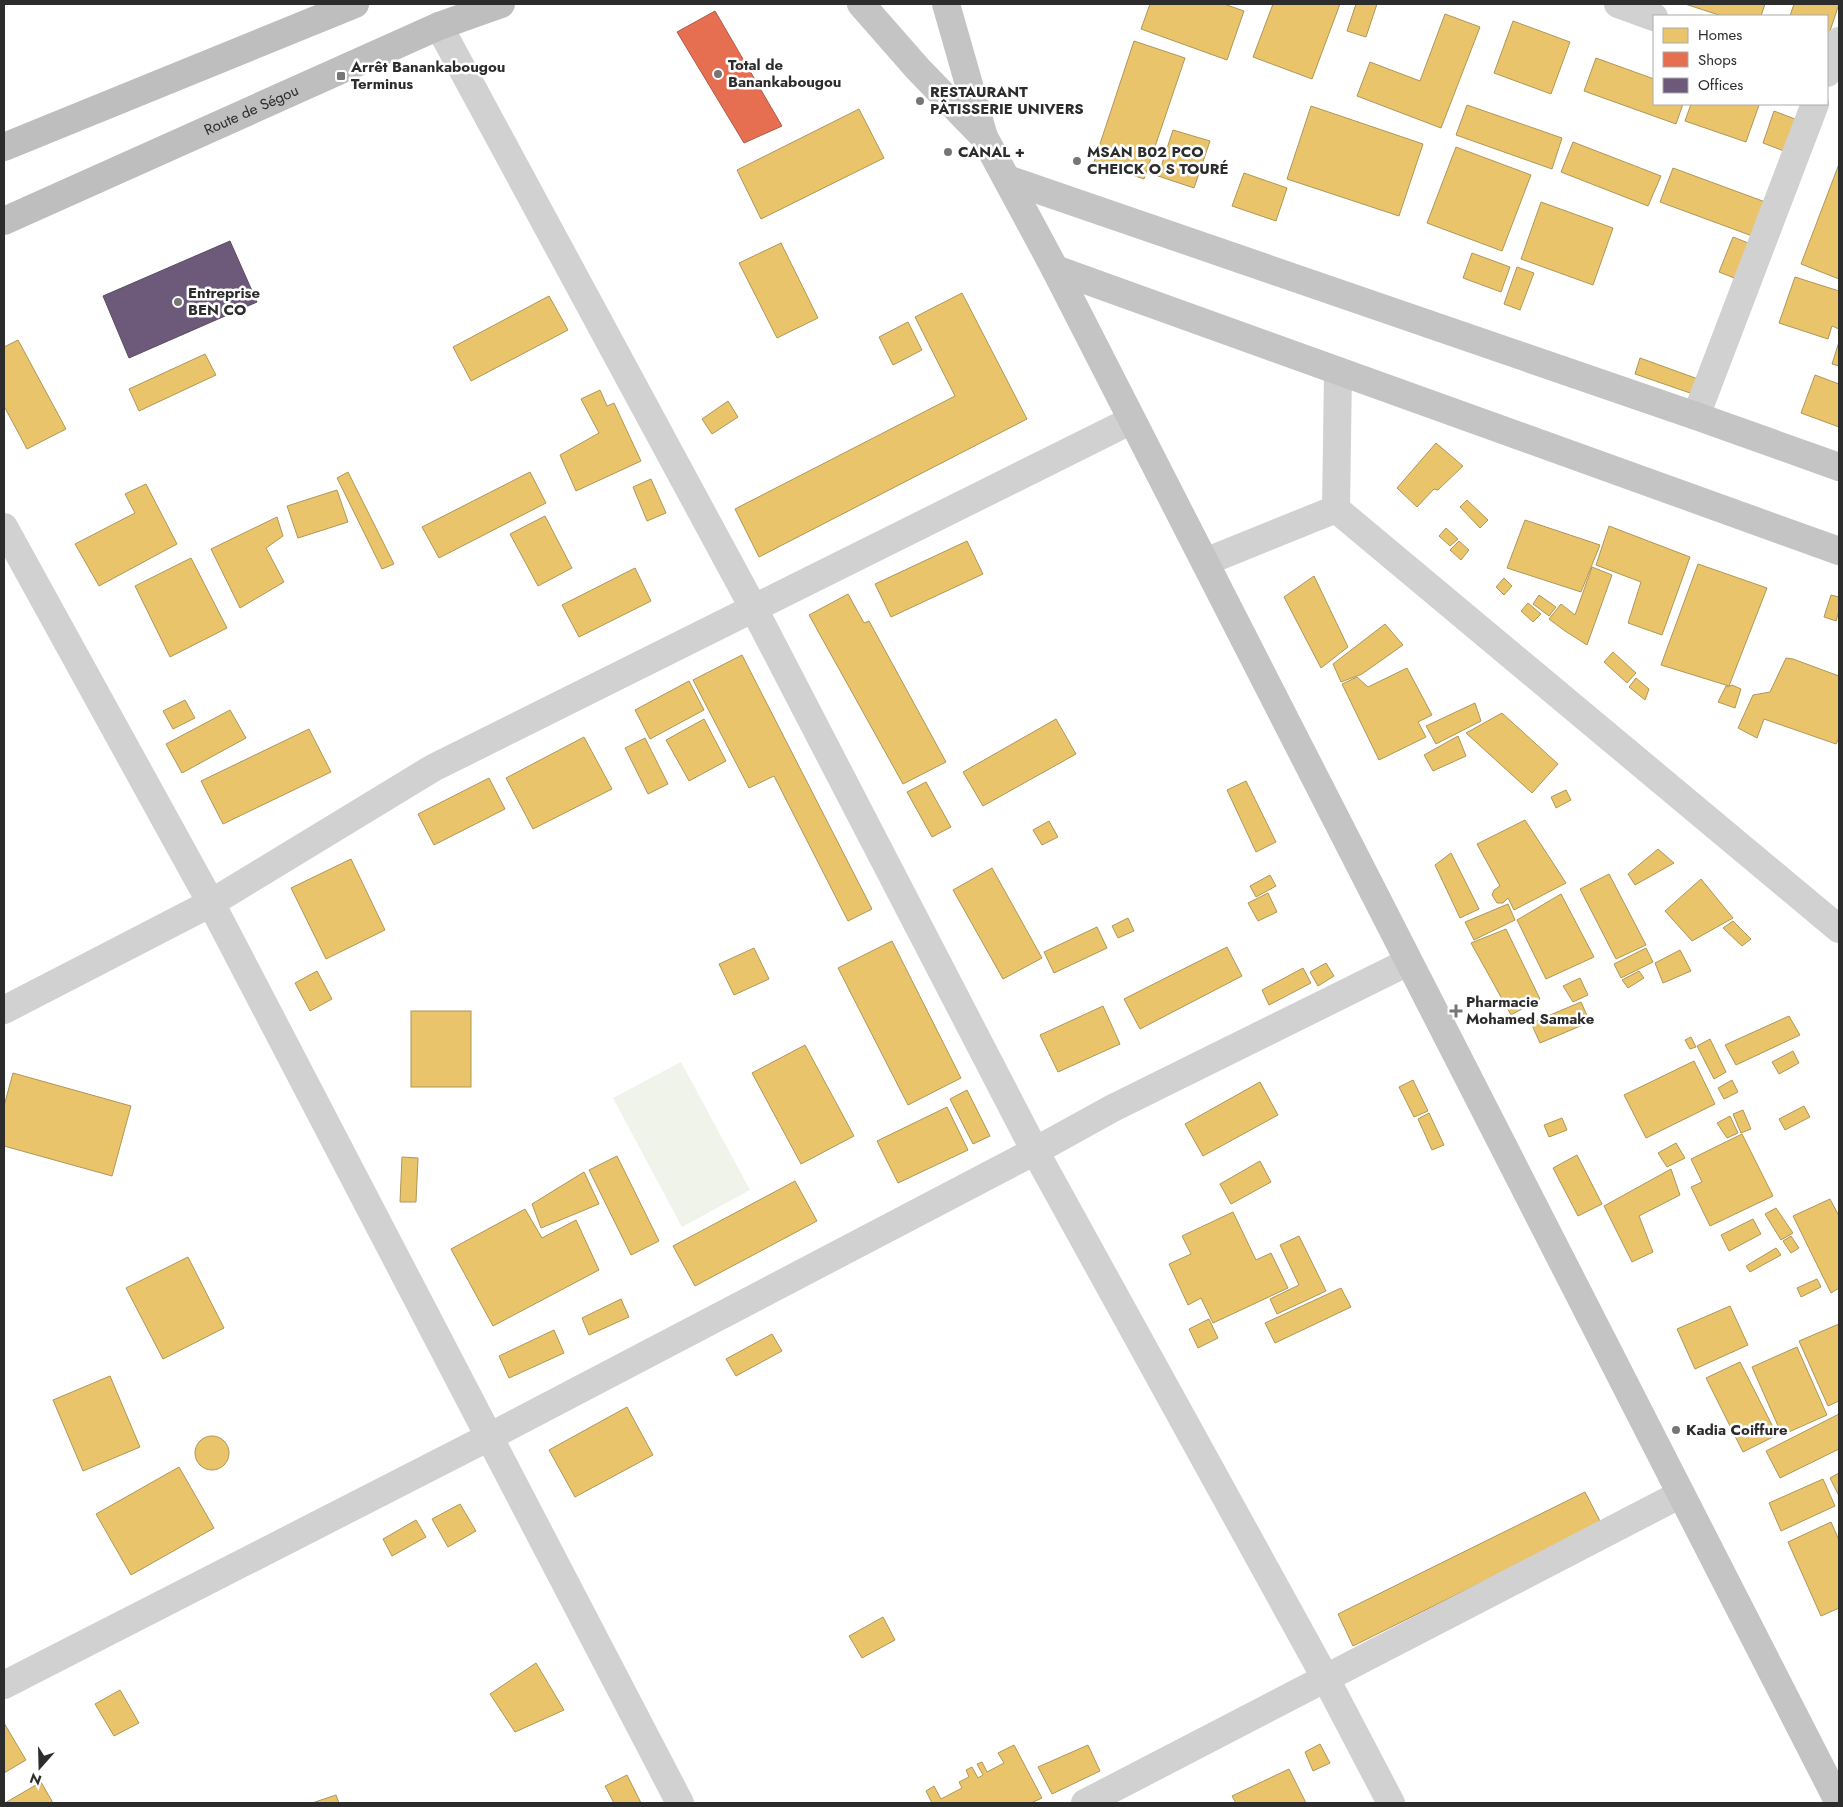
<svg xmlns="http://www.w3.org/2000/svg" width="1843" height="1807" viewBox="0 0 1843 1807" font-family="Jost,sans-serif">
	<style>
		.green { fill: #eff3ea }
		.homes { fill: #e9c46a; stroke: #b09657 }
		.shops { fill: #e76f51; stroke: #af5b46 }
		.offices { fill: #6d597a; stroke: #5a4c63 }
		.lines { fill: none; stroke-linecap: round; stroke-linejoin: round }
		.minor { stroke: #d1d1d1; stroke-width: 28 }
		.major { stroke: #c4c4c4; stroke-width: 28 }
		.highway { stroke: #bebebe; stroke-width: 28 }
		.poi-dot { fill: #767676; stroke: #fff; stroke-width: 2 }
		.labels { text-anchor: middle; stroke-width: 5; stroke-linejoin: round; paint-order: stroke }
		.poi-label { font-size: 15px; font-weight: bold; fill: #2c2c2c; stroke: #fff; text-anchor: start }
		.street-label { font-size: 15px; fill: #2c2c2c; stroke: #fff }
	</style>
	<rect width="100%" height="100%" fill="#fff"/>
	<polygon class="green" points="681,1062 750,1190 682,1227 613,1098"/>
	<g class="homes">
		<polygon points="1150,4 1224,4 1244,11 1227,60 1141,29"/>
		<polygon points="1273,4 1340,4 1312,79 1253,57"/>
		<polygon points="1356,4 1377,4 1366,37 1347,31"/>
		<polygon points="1685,4 1765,4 1761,16 1722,16"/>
		<polygon points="1794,4 1839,4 1827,40 1827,16 1790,16"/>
		<polygon points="1445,14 1480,27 1441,128 1357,96 1370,62 1420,81"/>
		<polygon points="1513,21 1570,42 1551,94 1494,73"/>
		<polygon points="1134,41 1185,58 1144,179 1094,162"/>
		<polygon points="1596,58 1654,79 1654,104 1683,104 1676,124 1584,91"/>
		<polygon points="1691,104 1757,104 1759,105 1746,142 1685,121"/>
		<polygon points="1467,105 1562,138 1552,169 1456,135"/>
		<polygon points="1311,106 1423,144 1399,216 1287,179"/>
		<polygon points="859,109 884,158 761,219 737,170"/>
		<polygon points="1774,111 1795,119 1784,151 1763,143"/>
		<polygon points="1173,130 1210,141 1194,188 1158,176"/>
		<polygon points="1573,142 1661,176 1648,206 1561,172"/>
		<polygon points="1456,147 1531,175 1502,251 1427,223"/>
		<polygon points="1839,164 1839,279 1801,264"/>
		<polygon points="1673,168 1768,203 1755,237 1660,202"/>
		<polygon points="1244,173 1287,188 1276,221 1232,206"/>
		<polygon points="1541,202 1613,228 1593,285 1521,259"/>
		<polygon points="1733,237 1756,246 1742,281 1719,272"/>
		<polygon points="781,243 818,318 777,338 739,263"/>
		<polygon points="1472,253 1510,267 1501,292 1463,278"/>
		<polygon points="1517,267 1534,273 1520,310 1504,304"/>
		<polygon points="1795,277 1839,291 1839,329 1832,326 1828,339 1779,323"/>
		<polygon points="962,293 1027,419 759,557 735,509 955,396 915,317"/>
		<polygon points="549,296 568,330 471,381 453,347"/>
		<polygon points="908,322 922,350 893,365 879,337"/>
		<polygon points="18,340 66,429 27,449 4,406 4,347"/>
		<polygon points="1839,342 1839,366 1832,364"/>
		<polygon points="205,354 216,375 139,411 129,389"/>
		<polygon points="1640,358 1698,379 1693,394 1635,374"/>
		<polygon points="1815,375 1839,384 1839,427 1801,413"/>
		<polygon points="600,390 607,406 614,403 641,461 576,491 560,455 599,433 581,399"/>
		<polygon points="728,401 738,417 712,434 702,419"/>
		<polygon points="1436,443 1463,466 1438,490 1434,489 1417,507 1397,488"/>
		<polygon points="348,472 394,564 382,569 337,478"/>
		<polygon points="530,472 546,503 439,558 422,527"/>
		<polygon points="651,479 666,513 647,521 633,487"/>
		<polygon points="146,484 177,544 99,586 75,544 135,513 125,494"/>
		<polygon points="337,490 348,522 298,538 287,506"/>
		<polygon points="1467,500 1488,520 1480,528 1460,507"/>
		<polygon points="545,516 572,568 538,586 510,534"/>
		<polygon points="277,517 283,536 266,548 284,582 240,608 211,549"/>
		<polygon points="1525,520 1600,545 1581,592 1507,568"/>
		<polygon points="1609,526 1690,557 1662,635 1628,623 1641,582 1596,565"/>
		<polygon points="1446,528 1458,539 1450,546 1439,536"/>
		<polygon points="967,541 983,574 891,617 875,584"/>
		<polygon points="1459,541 1469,550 1461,560 1450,550"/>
		<polygon points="191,558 227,628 170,657 135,586"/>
		<polygon points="1698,564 1767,588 1729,686 1661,665"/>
		<polygon points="1592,567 1612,575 1587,645 1565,631 1549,619 1561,604 1575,615"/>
		<polygon points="635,568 651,601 579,637 562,605"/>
		<polygon points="1314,576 1348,647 1321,668 1284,597"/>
		<polygon points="1504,578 1512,586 1504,595 1496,587"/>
		<polygon points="848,594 864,623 869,621 946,762 903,784 809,615"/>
		<polygon points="1539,595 1556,607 1549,616 1533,604"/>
		<polygon points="1831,595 1839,597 1839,611 1836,621 1824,617"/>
		<polygon points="1528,603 1541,614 1533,622 1521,611"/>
		<polygon points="1385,624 1403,645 1362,674 1341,682 1333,664"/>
		<polygon points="1613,652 1636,673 1627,683 1604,662"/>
		<polygon points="742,655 872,909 848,921 774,776 749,788 693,680"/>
		<polygon points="1786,658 1793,659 1839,676 1839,738 1836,744 1764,719 1757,738 1738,728 1753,695 1770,692"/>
		<polygon points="1407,668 1432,715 1418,722 1426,737 1379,760 1342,684 1357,677 1368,687"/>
		<polygon points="1636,678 1649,689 1645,700 1629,687"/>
		<polygon points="689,681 704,710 650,739 635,710"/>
		<polygon points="1732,685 1741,689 1735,708 1718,702 1726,686 1728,687"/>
		<polygon points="185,700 195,718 173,729 163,711"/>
		<polygon points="1475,703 1481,721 1436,744 1426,726"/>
		<polygon points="230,710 246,738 182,773 166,744"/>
		<polygon points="1502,713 1558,764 1532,793 1466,733"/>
		<polygon points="704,719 726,761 689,781 666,740"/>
		<polygon points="1056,719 1076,754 983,806 963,772"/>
		<polygon points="309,729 331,772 223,824 201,781"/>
		<polygon points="1458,736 1466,756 1433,771 1424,755"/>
		<polygon points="584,737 612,789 533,829 506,778"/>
		<polygon points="645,738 668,784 648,794 625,748"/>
		<polygon points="489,778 505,809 434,845 418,814"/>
		<polygon points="1246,781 1276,842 1256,852 1227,790"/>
		<polygon points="926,782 951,827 932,837 907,792"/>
		<polygon points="1566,790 1571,800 1556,808 1551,797"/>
		<polygon points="1525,820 1566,883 1514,910 1508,898 1503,903 1497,903 1492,895 1494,890 1500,886 1477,844"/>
		<polygon points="1049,821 1058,837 1042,845 1033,830"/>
		<polygon points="1658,849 1674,863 1635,885 1628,874"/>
		<polygon points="1451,853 1479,909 1460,918 1435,865"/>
		<polygon points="351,859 385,930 326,959 291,888"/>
		<polygon points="992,868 1042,958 1003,979 953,890"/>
		<polygon points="1609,874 1646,945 1616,959 1580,889"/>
		<polygon points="1270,875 1276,886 1256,897 1250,886"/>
		<polygon points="1701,879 1733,918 1692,941 1665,911"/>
		<polygon points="1268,893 1277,912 1258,921 1248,903"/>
		<polygon points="1561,894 1594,957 1546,979 1517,920"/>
		<polygon points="1508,904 1515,920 1474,940 1465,922"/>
		<polygon points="1128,918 1134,931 1118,938 1112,926"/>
		<polygon points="1733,921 1751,939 1742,946 1723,928"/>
		<polygon points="1097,927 1107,948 1054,973 1044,952"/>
		<polygon points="1506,929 1540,999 1511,1015 1471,943"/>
		<polygon points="892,941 961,1078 908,1105 838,968"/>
		<polygon points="1227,947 1242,976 1140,1029 1124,999"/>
		<polygon points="754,948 769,979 734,995 719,964"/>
		<polygon points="1646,948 1653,962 1621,978 1614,964"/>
		<polygon points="1680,950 1691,971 1663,983 1655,963"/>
		<polygon points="1326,963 1334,976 1318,986 1310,972"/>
		<polygon points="1303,968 1311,983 1269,1005 1262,990"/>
		<polygon points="317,971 332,999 310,1011 295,983"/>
		<polygon points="1639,971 1644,978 1628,988 1622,980"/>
		<polygon points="1580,978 1588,995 1573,1002 1563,986"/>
		<polygon points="1581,1002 1590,1022 1540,1043 1531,1023"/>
		<polygon points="1103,1006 1120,1044 1058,1072 1040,1035"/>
		<rect x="411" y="1011" width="60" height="76"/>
		<polygon points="1789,1016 1800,1035 1736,1065 1725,1045"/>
		<polygon points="1691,1037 1696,1047 1690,1049 1685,1040"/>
		<polygon points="1710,1039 1726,1072 1714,1079 1697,1046"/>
		<polygon points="805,1045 854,1136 801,1164 752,1073"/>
		<polygon points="1793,1051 1799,1063 1779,1074 1772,1062"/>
		<polygon points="1694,1061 1715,1104 1646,1138 1624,1095"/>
		<polygon points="13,1073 131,1106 112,1176 4,1146 4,1106"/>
		<polygon points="1413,1080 1428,1111 1414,1117 1399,1087"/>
		<polygon points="1732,1080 1738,1092 1724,1099 1718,1088"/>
		<polygon points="1260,1082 1278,1115 1203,1156 1185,1124"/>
		<polygon points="967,1090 990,1136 973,1144 950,1099"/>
		<polygon points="1804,1106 1810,1117 1785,1130 1779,1119"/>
		<polygon points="947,1107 968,1150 898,1183 877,1141"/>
		<polygon points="1743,1110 1751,1129 1741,1133 1733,1114"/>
		<polygon points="1429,1113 1444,1145 1432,1150 1418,1119"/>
		<polygon points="1730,1116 1738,1133 1727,1138 1717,1123"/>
		<polygon points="1562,1118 1567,1130 1549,1137 1544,1125"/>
		<polygon points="1742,1134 1773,1196 1710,1226 1691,1187 1702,1182 1691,1159"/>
		<polygon points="1676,1143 1685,1158 1667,1167 1658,1153"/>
		<polygon points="1577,1155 1602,1204 1578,1216 1553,1168"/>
		<polygon points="617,1156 659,1241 631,1255 589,1170"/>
		<polygon points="402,1157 418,1158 416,1202 400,1202"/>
		<polygon points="1260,1161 1271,1182 1231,1204 1220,1184"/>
		<polygon points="1671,1169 1680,1195 1639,1216 1653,1252 1632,1262 1604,1206"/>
		<polygon points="584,1172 599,1204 541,1228 532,1204"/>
		<polygon points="795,1181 817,1221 695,1286 673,1246"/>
		<polygon points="1830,1199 1839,1216 1839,1288 1831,1293 1793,1216"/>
		<polygon points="1776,1208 1793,1233 1781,1240 1765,1214"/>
		<polygon points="525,1209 542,1238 576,1220 599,1270 493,1326 451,1249"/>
		<polygon points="1233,1212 1256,1260 1271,1253 1288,1288 1213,1323 1201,1298 1188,1305 1169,1264 1191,1254 1182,1236"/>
		<polygon points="1753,1219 1761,1234 1729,1251 1721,1235"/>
		<polygon points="1299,1236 1326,1291 1277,1314 1270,1299 1299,1285 1280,1245"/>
		<polygon points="1791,1236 1799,1248 1791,1253 1783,1241"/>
		<polygon points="1776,1248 1781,1255 1750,1272 1746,1266"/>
		<polygon points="188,1257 224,1328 163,1359 126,1288"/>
		<polygon points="1817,1279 1821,1287 1801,1297 1797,1288"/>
		<polygon points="1341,1288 1351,1307 1275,1343 1265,1323"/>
		<polygon points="621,1299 629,1317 589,1335 582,1318"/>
		<polygon points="1730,1306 1748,1345 1695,1369 1677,1329"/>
		<polygon points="1209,1319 1218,1338 1198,1348 1189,1329"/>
		<polygon points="1839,1324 1839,1401 1828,1406 1799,1341"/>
		<polygon points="554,1330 564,1353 509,1378 499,1356"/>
		<polygon points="772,1334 782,1351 736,1376 726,1359"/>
		<polygon points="1797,1347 1827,1415 1782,1435 1752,1367"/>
		<polygon points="1740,1362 1777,1435 1743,1452 1706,1378"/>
		<polygon points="110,1376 140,1447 83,1471 53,1400"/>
		<polygon points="627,1407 653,1455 575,1497 549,1450"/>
		<polygon points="1839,1414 1839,1449 1780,1478 1766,1451"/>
		<circle cx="212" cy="1453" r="17"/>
		<polygon points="179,1467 214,1528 131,1575 96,1514"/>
		<polygon points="1839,1473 1839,1496 1830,1478"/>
		<polygon points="1823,1479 1835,1506 1781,1531 1769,1503"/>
		<polygon points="1585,1492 1601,1523 1353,1646 1338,1614"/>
		<polygon points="460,1504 476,1531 448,1547 432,1519"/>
		<polygon points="416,1520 426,1537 392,1556 383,1539"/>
		<polygon points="1831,1522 1839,1540 1839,1608 1821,1616 1788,1542"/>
		<polygon points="883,1617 895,1640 862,1658 849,1636"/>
		<polygon points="536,1663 564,1710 515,1732 490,1694"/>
		<polygon points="120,1690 139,1723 114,1736 95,1704"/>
		<polygon points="4,1723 26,1760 4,1773"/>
		<polygon points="1320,1744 1330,1763 1313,1771 1305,1752"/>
		<polygon points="1014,1745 1042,1798 1031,1803 932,1803 926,1791 934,1786 941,1799 962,1788 959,1782 969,1777 966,1770 972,1767 978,1778 983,1775 977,1764 982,1762 987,1772 1004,1763 998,1753"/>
		<polygon points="1088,1745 1100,1771 1052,1794 1038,1767"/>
		<polygon points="1289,1769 1306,1803 1236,1803 1232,1796"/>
		<polygon points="627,1775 641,1803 614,1803 605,1786"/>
		<polygon points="41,1782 53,1803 5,1803"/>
		<polygon points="336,1795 339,1803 312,1803"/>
	</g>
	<polygon class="shops" points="715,11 782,126 744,143 677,32"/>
	<polygon class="offices" points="230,241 257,302 129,358 103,296"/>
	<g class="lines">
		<g class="minor">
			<polyline points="1618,4 1654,17"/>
			<polyline points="439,26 754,609 1035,1151 1326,1679 1391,1803"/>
			<polyline points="1827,73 1839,41"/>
			<polyline points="1696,416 1815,104"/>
			<polyline points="1336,509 1338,371"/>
			<polyline points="4,527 211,903 680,1803"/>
			<polyline points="1205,562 1336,509 1839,929"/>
			<polyline points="4,1010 211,903 433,768 1132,420"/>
			<polyline points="4,1685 489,1437 1035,1151 1113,1108 1408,962"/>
			<polyline points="1085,1803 1681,1494"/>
		</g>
		<g class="major">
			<polyline points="861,4 918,69 981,134"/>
			<polyline points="946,4 984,137 1055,269 1839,1803"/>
			<polyline points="1007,179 1696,416 1839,467"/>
			<polyline points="1055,269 1839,551"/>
		</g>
		<g class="highway">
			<polyline points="4,147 355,4"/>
			<path id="s1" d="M4 221 439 26 501 4"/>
		</g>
	</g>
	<g class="poi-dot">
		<circle cx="718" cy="74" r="5"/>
		<rect x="336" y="71" width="10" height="10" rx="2.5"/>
		<circle cx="920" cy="101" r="5"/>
		<circle cx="948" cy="152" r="5"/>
		<circle cx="1077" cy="161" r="5"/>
		<circle cx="178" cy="302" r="5"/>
		<path d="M1453.5 1003.5h5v5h5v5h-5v5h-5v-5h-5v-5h5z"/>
		<circle cx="1676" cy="1430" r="5"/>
	</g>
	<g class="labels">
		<g class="poi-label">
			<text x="728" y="70">Total de<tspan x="728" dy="17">Banankabougou</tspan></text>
			<text x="351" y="72">Arrêt Banankabougou<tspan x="351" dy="17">Terminus</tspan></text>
			<text x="930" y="97">RESTAURANT<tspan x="930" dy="17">PÂTISSERIE UNIVERS</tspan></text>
			<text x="958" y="157">CANAL +</text>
			<text x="1087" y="157">MSAN B02 PCO<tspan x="1087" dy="17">CHEICK O S TOURÉ</tspan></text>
			<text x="188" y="298">Entreprise<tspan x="188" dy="17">BEN CO</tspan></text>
			<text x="1466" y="1007">Pharmacie<tspan x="1466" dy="17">Mohamed Samake</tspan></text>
			<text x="1686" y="1435">Kadia Coiffure</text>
		</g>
		<g class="street-label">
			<text dy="5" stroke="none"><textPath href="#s1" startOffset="271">Route de Ségou</textPath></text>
		</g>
	</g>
	<rect width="1843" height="1807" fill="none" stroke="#2c2c2c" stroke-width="10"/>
	<rect x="1653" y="15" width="175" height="90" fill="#ffffff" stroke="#ababab"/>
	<rect x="1663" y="28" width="25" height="15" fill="#e9c46a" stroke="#ababab"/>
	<text x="1698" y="40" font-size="15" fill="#2c2c2c">Homes</text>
	<rect x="1663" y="52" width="25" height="15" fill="#e76f51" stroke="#ababab"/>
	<text x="1698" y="65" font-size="15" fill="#2c2c2c">Shops</text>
	<rect x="1663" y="78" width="25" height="15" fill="#6d597a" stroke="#ababab"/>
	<text x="1698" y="90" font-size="15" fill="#2c2c2c">Offices</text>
	<g transform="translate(40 1767) rotate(200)" stroke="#ffffff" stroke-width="4" paint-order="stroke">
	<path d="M0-4L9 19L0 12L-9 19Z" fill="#2c2c2c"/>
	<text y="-8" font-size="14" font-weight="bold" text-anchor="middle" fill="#2c2c2c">N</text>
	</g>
</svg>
